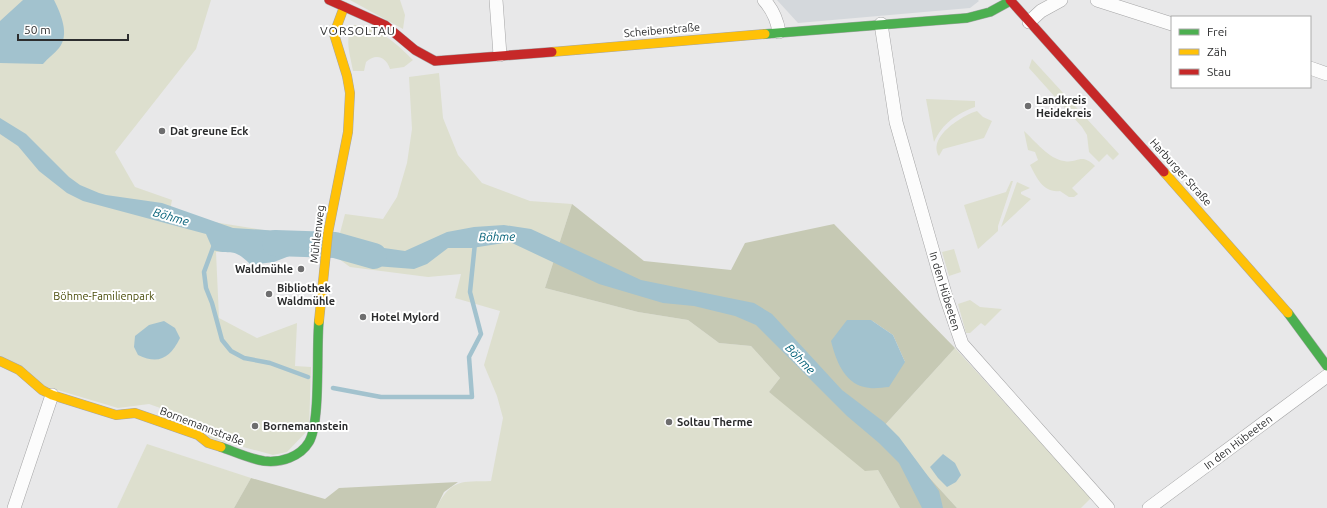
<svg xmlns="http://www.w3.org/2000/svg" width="1327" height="508" viewBox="0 0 1327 508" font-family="Ubuntu,sans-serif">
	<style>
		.built { fill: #d4d8dc }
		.green { fill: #dddfce }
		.forest { fill: #c6c9b4; fill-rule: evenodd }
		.water { fill: #a2c2ce }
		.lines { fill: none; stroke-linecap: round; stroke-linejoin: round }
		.stream { stroke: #a2c2ce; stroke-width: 4.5 }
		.river { stroke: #a2c2ce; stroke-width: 26 }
		.street-casing { stroke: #a5a5a6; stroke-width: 14 }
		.fast-casing { stroke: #a5a5a6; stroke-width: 10 }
		.slow-casing { stroke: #a5a5a6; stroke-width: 10 }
		.jam-casing { stroke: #a5a5a6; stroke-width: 10 }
		.street { stroke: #fcfcfc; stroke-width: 13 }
		.fast { stroke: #4caf50; stroke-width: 9 }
		.slow { stroke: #ffc107; stroke-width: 9 }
		.jam { stroke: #c62828; stroke-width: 9 }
		.poi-dot { fill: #6e6e6f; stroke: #fff; stroke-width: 1.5 }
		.labels { text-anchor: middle; stroke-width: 4; stroke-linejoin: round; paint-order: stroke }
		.street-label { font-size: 11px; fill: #2c2d2e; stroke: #fff }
		.poi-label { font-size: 11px; font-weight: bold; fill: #2c2d2e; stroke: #fff; text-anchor: start }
		.park-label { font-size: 11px; fill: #4b4e0c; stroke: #fff }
		.neighbourhood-label { font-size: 12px; letter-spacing: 1px; fill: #2c2d2e; stroke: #fff }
		.water-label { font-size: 12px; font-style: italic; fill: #005f77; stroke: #fff }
	</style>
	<rect width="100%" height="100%" fill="#e8e8e9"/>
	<polygon class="built" points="777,0 978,0 979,1 970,8 798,23"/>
	<g class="green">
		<path d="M0 0H211L196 49 115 152 135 187 172 200 169 215 295 235 340 233 345 214 383 219 397 197 407 163 412 129 409 77 439 73 443 118 458 155 482 183 530 201 572 204 545 288 638 312 688 320 719 343 751 346 780 378 769 392 878 470 900 508H436C452 478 461 482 491 481L503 418 497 396 484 365 500 311 455 298 461 274 428 277 350 267 339 259 310 253 277 250 216 252 219 318 257 338 297 323 295 366 311 367 309 429 287 452 273 455 210 438 194 420 149 404 118 408 44 386 0 356Z"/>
		<polygon points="350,0 400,0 405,15 403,29"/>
		<path d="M354 25C376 24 399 46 413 60L404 67 390 69C386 57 376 53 366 62L364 71H353C351 57 343 37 354 25Z"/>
		<polygon points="1032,59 1119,154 1113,160 1107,154 1099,162 1089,152 1087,135 1082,127 1029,68"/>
		<path d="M926 99 975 101V107C956 114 943 123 934 142Z"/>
		<path d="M977 111 983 117 992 121 984 138 943 149 939 156C927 137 963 115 977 111Z"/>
		<path d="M1024 131C1035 141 1049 159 1064 161 1078 164 1080 152 1095 166L1072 188 1078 194 1074 197H1069L1060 191C1043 193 1037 178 1030 165L1038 160 1035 152 1028 150Z"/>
		<polygon points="1011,181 1013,181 998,226 998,231 978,249 964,205 1006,192"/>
		<polygon points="1017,182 1030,188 1021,192 1021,194 1031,199 1001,227"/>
		<polygon points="954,249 961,272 949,276 942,252"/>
		<polygon points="970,300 980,307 1002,309 985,326 981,323 970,333 966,333 958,304"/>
		<polygon points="955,348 1091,498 1081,508 957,508 883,427"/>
		<polygon points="147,444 251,478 234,508 117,508"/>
	</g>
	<g class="forest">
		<path d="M572 204 644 261 731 270 745 243 834 224 955 348 883 427 957 508H900L878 470 865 471 769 392 780 378 751 346 719 343 688 320 638 312 545 288ZM871 320 893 335 905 362Z"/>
		<polygon points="251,478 325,499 339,488 458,482 444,492 436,508 234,508"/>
	</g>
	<g class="water">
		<path d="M23 0H54C61 14 70 35 59 48 54 54 48 58 43 64L0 63V21Z"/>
		<path d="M0 118 26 134 69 177 80 185 99 193 106 195 162 203 233 228 310 233V254L292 255 274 262 251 265C232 246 233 256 213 250L206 234 83 201 67 193 39 171 18 146 0 134Z"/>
		<polygon points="504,225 531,229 641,280 754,303 772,314 842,390 884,422 899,437 939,491 943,508 922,508 899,463 879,443 847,416 756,325 735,316 694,306 663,303 599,284 510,242 472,248 448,248 427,264 414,269 375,266 339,256 340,239 363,245 405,251 447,232 474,227"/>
		<path d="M847 320H871L893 335 905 362 889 387C883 387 876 389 870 388 845 386 836 361 831 341Z"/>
		<path d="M164 321 175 328 180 338C170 358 159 365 138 355L134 347 135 336 149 325Z"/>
		<polygon points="943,454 955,463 961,475 956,482 947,487 938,478 930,467"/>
	</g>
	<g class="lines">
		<g class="stream">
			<polyline points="214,245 204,272 206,288 212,303 222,340 231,351 244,358 270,363 308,377"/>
			<polyline points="333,388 381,397 472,397 469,357 481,334 470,292 475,243"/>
		</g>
		<polyline class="river" points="275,243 335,245 374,256"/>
		<defs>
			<g id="street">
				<polyline points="496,0 500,55"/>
				<path d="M764 0C773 10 777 19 779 32"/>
				<polyline points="1097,0 1172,24"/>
				<polyline points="1029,22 1041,11 1061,0"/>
				<polyline points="881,24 896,122 946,297 962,344 1108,508"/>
				<polyline points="1310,68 1327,74"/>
				<polyline points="14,508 52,395"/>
				<polyline points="1149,508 1327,376"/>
			</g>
			<g id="fast">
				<polyline points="765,34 967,18 990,12 1010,1"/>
				<polyline points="1288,313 1327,366"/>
				<path d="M221 447C235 452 250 459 264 461 281 463 300 457 309 442 321 422 316 348 319 321"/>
			</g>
			<g id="slow">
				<polyline points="552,52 765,34"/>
				<polyline points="1164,172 1288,313"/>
				<polyline points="319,321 328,233 348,132 350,93 347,76 334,34 344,7"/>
				<polyline points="0,361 19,370 42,390 52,395 116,415 135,413 198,435 208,443 221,447"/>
			</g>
			<g id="jam">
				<polyline points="329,0 385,25 415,50 435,61 552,52"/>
				<polyline points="1010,0 1164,172"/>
			</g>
		</defs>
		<use href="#street" class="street-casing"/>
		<use href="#fast" class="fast-casing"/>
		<use href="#slow" class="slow-casing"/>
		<use href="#jam" class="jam-casing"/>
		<use href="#street" class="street"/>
		<use href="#fast" class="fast"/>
		<use href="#slow" class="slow"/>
		<use href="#jam" class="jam"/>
	</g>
	<g class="poi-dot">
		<circle cx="1028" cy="106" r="4"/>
		<circle cx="162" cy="131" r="4"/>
		<circle cx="301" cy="269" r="4"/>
		<circle cx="269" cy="294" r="4"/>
		<circle cx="363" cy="317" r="4"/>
		<circle cx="669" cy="422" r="4"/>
		<circle cx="255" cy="426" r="4"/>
	</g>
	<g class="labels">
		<g class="street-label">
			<text transform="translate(662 30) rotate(-5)" y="4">Scheibenstraße</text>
			<text transform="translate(1181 172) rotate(48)" y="4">Harburger Straße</text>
			<text transform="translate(317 234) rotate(-83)" y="4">Mühlenweg</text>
			<text transform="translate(945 291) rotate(73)" y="4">In den Hübeeten</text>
			<text transform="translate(202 426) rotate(21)" y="4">Bornemannstraße</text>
			<text transform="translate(1238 442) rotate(-37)" y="4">In den Hübeeten</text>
		</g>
		<g class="poi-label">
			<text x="1036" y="104">Landkreis<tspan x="1036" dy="13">Heidekreis</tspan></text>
			<text x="170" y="135">Dat greune Eck</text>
			<text x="293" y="273" text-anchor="end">Waldmühle</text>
			<text x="277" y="292">Bibliothek<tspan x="277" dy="13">Waldmühle</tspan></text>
			<text x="371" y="321">Hotel Mylord</text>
			<text x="677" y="426">Soltau Therme</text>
			<text x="263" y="430">Bornemannstein</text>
		</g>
		<g class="park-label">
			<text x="104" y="300">Böhme-Familienpark</text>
		</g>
		<g class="neighbourhood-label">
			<text x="358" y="35">VORSOLTAU</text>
		</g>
		<g class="water-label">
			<text transform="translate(171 217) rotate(16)" y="4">Böhme</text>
			<text transform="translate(497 237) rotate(-1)" y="4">Böhme</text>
			<text transform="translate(800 359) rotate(46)" y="4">Böhme</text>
		</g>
	</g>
	<rect x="1171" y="16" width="140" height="72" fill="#ffffff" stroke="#ababab"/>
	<rect x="1179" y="29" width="20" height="6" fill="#4caf50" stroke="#ababab"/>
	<text x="1207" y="36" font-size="12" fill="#2c2d2e">Frei</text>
	<rect x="1179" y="49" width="20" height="6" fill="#ffc107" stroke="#ababab"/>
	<text x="1207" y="56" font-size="12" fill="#2c2d2e">Zäh</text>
	<rect x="1179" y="69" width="20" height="6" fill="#c62828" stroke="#ababab"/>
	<text x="1207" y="76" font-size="12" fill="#2c2d2e">Stau</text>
	<path d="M18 34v6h110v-6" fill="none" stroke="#2c2d2e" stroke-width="2"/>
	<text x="24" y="34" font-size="12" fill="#2c2d2e" stroke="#ffffff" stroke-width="3" paint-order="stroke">50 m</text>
</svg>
